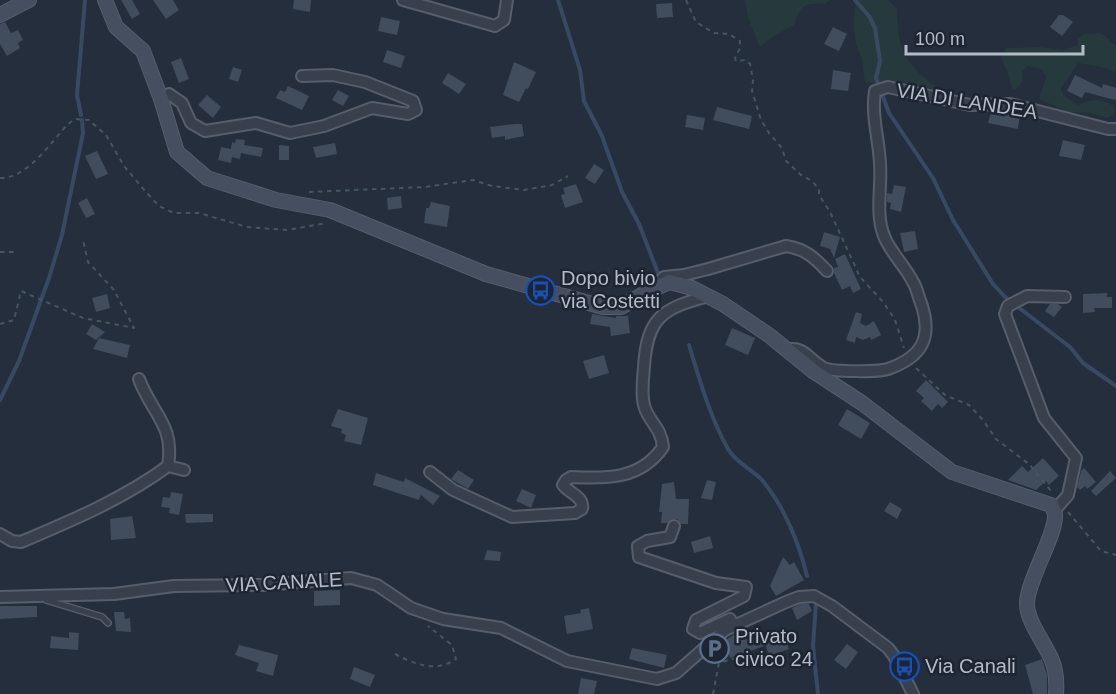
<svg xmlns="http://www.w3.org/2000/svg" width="1116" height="694" viewBox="0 0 1116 694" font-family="Arial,sans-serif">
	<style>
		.green { fill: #263a3e }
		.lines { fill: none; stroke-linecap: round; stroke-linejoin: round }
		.stream { stroke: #394964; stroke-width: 4 }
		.building { fill: #414c5c }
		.lane-casing { stroke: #565e6b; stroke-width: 8 }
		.street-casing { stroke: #565e6b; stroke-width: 14 }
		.secondary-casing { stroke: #565e6b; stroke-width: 16 }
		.path { stroke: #44575b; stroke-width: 2; stroke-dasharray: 4.5 4.5; stroke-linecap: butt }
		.lane { stroke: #38404d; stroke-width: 5 }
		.street { stroke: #38404d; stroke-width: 10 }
		.secondary { stroke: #464f60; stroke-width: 14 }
		.labels { text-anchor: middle; stroke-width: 5; stroke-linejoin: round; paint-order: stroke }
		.street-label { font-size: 20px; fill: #b4bbc8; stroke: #1d2532 }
		.poi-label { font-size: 20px; fill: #b4bbc8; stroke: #1d2532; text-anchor: start }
	</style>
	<rect width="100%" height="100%" fill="#242e3d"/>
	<g class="green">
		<path d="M745 0H829L826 4C803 3 801 5 794 25L772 37 760 47 748 18Z"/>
		<path d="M855 0H888L897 9C896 17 898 22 898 29 901 61 919 76 945 92L938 95 911 86 865 82 862 59 856 44 854 28Z"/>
		<path d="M1100 33C1108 36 1109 42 1116 46V72L1102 67 1078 63 1061 89 1064 96 1078 105C1093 99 1100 97 1115 107L1113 115 1107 118 1091 113 1068 112 1039 99 1046 77 1042 69 1027 66 1022 71C1024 81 1022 85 1014 90 1010 85 1011 83 1009 76 1006 64 997 61 1006 48L1040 47 1063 50 1078 45V38L1085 34Z"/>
	</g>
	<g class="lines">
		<g class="stream">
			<polyline points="558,0 580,70 584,101 602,136 622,192 639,224 658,273"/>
			<polyline points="855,0 869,16 875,28 880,61 876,78 889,113 933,178 953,220 993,284 1005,297 1070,347 1083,363 1116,386"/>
			<polyline points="81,115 77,95 85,0"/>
			<path d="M689 345C700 381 710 417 728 449 736 463 752 469 762 480 784 506 799 543 807 576"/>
			<polyline points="0,400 19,361 49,278 62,235 83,133 82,120"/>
			<polyline points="816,602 813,646 818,694"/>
		</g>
	</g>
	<g class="building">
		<polygon points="121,0 132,0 140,14 132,19"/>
		<polygon points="153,0 173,0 179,10 166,19"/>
		<polygon points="294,0 311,0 310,12 293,9"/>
		<polygon points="672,3 673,17 657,18 656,4"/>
		<polygon points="1059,15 1063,15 1073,22 1062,36 1050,27"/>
		<polygon points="381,17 400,21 397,35 378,31"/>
		<polygon points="5,22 11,33 18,30 23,40 18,43 20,48 7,56 0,44 0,24"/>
		<polygon points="833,27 847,34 839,51 824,44"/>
		<polygon points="387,50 405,56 401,68 383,62"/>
		<polygon points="181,58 189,79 179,83 171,62"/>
		<polygon points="514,62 536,72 528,89 526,88 519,102 503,95"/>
		<polygon points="233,67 242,70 238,82 229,79"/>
		<polygon points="833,70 851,73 848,91 831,89"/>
		<polygon points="448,73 466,84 459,94 442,83"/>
		<polygon points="1075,75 1102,88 1103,84 1116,88 1116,99 1115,100 1085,92 1082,98 1067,91"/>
		<polygon points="288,86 309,96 302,110 276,98 280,90 285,92"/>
		<polygon points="338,90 349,96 343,106 332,100"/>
		<polygon points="207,95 221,107 213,118 198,105"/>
		<polygon points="717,107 752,116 749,129 713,120"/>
		<polygon points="991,112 1009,112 1020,114 1018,129 988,123"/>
		<polygon points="687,115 705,118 703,130 685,127"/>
		<polygon points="515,124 522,124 524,136 505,140 505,136 492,138 490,127"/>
		<polygon points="236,139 245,140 244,145 263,148 261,157 241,153 240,159 232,157 231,163 218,160 221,147 231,149 232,142 235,143"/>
		<polygon points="1063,140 1085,145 1081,160 1059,156"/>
		<polygon points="335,143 337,154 316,158 313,147"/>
		<polygon points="279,145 289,146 289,160 279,160"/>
		<polygon points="97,151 108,174 96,179 85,156"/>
		<polygon points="594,164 604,170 595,184 585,178"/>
		<polygon points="576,184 583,202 565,208 561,195 565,194 563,188"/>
		<polygon points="894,185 906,187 901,212 890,209 891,203 887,202 887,193 892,194"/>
		<polygon points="401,196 402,208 388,210 387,198"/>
		<polygon points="87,198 95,214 86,218 78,203"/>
		<polygon points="431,202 450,206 447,227 424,223 426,208 429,208"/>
		<polygon points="915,231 918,249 904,252 900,233"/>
		<polygon points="824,232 840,237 834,258 830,249 820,246"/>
		<polygon points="845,254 861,289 853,293 850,286 842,290 834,273 834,268 838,267 835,259"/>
		<polygon points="1107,293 1107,297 1112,297 1112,308 1094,308 1095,312 1083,313 1083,294"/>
		<polygon points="107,294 110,308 96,312 92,298"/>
		<polygon points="1050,304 1058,304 1062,307 1054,317 1045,311"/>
		<polygon points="856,312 862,314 860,323 866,326 874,321 881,335 871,340 870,337 863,340 856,337 855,343 846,340"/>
		<polygon points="592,314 616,318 616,316 628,316 630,333 611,336 610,327 590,324"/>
		<polygon points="92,324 105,332 96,340 86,334"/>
		<polygon points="732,328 755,338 748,355 725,345"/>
		<polygon points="99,338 130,345 127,358 93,349"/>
		<polygon points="604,355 609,373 589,379 583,361"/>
		<polygon points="926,380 948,402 942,408 938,404 932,411 921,401 924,398 916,391"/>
		<polygon points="338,409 368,418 361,445 344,441 346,435 341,433 342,429 331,426"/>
		<polygon points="847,409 870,423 861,439 838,425"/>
		<polygon points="1043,458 1059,476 1049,485 1046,481 1036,490 1008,480 1022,466 1028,472"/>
		<polygon points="1084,468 1096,482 1087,489 1085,486 1080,490 1077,487 1081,471"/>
		<polygon points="458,470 474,480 468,489 451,479"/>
		<polygon points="1110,471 1116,478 1096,496 1091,491"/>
		<polygon points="376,473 404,482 405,478 440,496 433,505 421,495 419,500 373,485"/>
		<polygon points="707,480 716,482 712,500 701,498"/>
		<polygon points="674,482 676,499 689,499 688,524 681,524 677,519 673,519 667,523 661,523 662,512 659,512 662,484"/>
		<polygon points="522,489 536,495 531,508 516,501"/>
		<polygon points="171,492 183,494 179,515 169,513 170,508 161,507 163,497 170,498"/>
		<polygon points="890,502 902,509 897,519 884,511"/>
		<polygon points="185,514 213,514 213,522 186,523"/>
		<polygon points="132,516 136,538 111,540 110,519"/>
		<polygon points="710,536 713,548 694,553 691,542"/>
		<polygon points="487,550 501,552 500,561 484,560"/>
		<polygon points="783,557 790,565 794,562 804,580 776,596 770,586"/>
		<polygon points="340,590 340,605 314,606 314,591"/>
		<polygon points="801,604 809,604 812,611 797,620 792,608"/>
		<polygon points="0,606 37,606 37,617 0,619"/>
		<polygon points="589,608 593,629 567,634 564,616 581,613 580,610"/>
		<polygon points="114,612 124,612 125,619 130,618 131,632 116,631"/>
		<polygon points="758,630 764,646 730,658 724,641 736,633 738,638"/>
		<polygon points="69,632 79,633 78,650 50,648 51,636 69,638"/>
		<polygon points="785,637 789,649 769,656 765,643"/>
		<polygon points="847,644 858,652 846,669 834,660"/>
		<polygon points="239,645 278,655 273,676 256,671 259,663 235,655"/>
		<polygon points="632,648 667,655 664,668 629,659"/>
		<polygon points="1042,659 1047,675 1047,694 1033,694 1025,665"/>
		<polygon points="354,667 375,675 370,687 350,679"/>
		<polygon points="581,678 597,681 594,694 578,694"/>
	</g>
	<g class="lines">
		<defs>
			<polyline id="lane" points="46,600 102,617 108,623"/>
			<g id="street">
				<polyline points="403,0 495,26 504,20 507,0"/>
				<polyline points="161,99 169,94 182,103 191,123 205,131 256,123 290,133 324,126 372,108 408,114 416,110 413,101 365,82 333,75 302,76"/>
				<path d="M659 282 664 277 684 275 708 269 786 246C805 249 814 257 827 271"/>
				<path d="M786 350C805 345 809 361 824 368 833 372 879 372 888 369 922 357 933 338 921 303 918 296 917 288 913 282 905 266 890 252 884 236 875 213 882 187 880 163 879 140 871 115 875 91L888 87 970 105 1010 104 1108 129H1116"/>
				<path d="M139 379C152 414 175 425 168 466"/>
				<path d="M430 472 453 490 512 517 575 513 582 509C584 496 570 494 563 485L566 480 571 477C608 479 641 479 663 447 661 426 648 422 644 405 641 394 643 379 644 367 647 317 663 308 709 296"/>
				<polyline points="1054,511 1068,495 1076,458 1044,418 1005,314 1008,306 1027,296 1065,297"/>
				<polyline points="674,526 670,537 647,541 638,546 639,557 716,583 746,587 744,596 696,620 693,629 700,633 730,619 733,626"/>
				<path d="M0 534 12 541 21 542C73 520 123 499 168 466L184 470"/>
				<polyline points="0,597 114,594 174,586 263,585 351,578 377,585 411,608 443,619 501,628 567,661 657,679 676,673 725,630 786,602 799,597 814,596 832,606 888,648 894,656 913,694"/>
			</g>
			<g id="secondary">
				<path d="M105 0 116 27 143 51 161 99 177 152 207 178 276 200 330 210 486 274 603 307H621L649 291 670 282 692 288 723 304 770 336 813 371 862 403 952 472 1051 505C1052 507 1054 511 1055 514 1057 533 1029 577 1027 602 1026 620 1044 642 1051 658 1056 669 1057 681 1056 694"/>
				<polyline points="0,15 29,0"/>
			</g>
		</defs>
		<use href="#lane" class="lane-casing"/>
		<use href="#street" class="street-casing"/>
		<use href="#secondary" class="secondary-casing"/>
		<g class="path">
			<polyline points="686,0 696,22 714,33 729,34 740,41 740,48 735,58 736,61 746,60 750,64 753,80 752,91 761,120 769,133 782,148 786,161 801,175 812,181 819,189 819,195 830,212 860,277 884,303 895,320 904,348"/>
			<path d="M0 178C27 179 51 142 68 124L75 119 89 120 106 135 124 166 145 191 159 206 174 213H199L247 227 287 230 327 223"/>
			<polyline points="309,192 425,187 473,180 492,186 524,190 552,185 568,176"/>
			<polyline points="0,252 15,252"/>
			<polyline points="0,324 14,320 21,291 83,318 134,328 114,290 88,262 83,240"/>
			<polyline points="916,368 945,395 969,405 983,420 996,439 1030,465 1051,491"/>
			<polyline points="1068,512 1101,551 1116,555"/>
			<polyline points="719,650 723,661"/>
			<path d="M395 654C414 664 436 673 456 659L452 645 428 626"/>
			<polyline points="713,694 719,663 748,654"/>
		</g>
		<use href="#lane" class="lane"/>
		<use href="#street" class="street"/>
		<use href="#secondary" class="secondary"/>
	</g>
	<defs>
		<symbol id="bus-ring" viewBox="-11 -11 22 22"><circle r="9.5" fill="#1d2532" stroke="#1a4fb4" stroke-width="1.5"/><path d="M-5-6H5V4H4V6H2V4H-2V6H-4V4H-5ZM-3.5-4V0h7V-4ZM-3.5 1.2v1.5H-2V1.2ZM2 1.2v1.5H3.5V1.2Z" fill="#1a4fb4"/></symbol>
		<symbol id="parking-ring" viewBox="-11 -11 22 22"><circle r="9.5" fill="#1d2532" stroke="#5c6f8a" stroke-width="1.5"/><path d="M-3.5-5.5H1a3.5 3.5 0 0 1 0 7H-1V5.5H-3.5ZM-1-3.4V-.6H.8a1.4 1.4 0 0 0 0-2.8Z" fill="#5c6f8a"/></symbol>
	</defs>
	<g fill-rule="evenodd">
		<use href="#bus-ring" x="524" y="274" width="33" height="33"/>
		<use href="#parking-ring" x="698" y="632" width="33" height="33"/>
		<use href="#bus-ring" x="888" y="650" width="33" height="33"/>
	</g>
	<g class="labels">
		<g class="street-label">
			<text transform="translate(967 101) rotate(9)" y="7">VIA DI LANDEA</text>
			<text transform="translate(284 582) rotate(-3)" y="7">VIA CANALE</text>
		</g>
		<g class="poi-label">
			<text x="561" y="285">Dopo bivio<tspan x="561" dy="23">via Costetti</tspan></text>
			<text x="735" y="643">Privato<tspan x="735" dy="23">civico 24</tspan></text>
			<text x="925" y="673">Via Canali</text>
		</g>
	</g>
	<path d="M906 45v9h177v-9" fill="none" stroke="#b4bbc8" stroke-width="3"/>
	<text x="915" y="45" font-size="18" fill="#b4bbc8" stroke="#1d2532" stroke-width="4.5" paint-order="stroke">100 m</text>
</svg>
